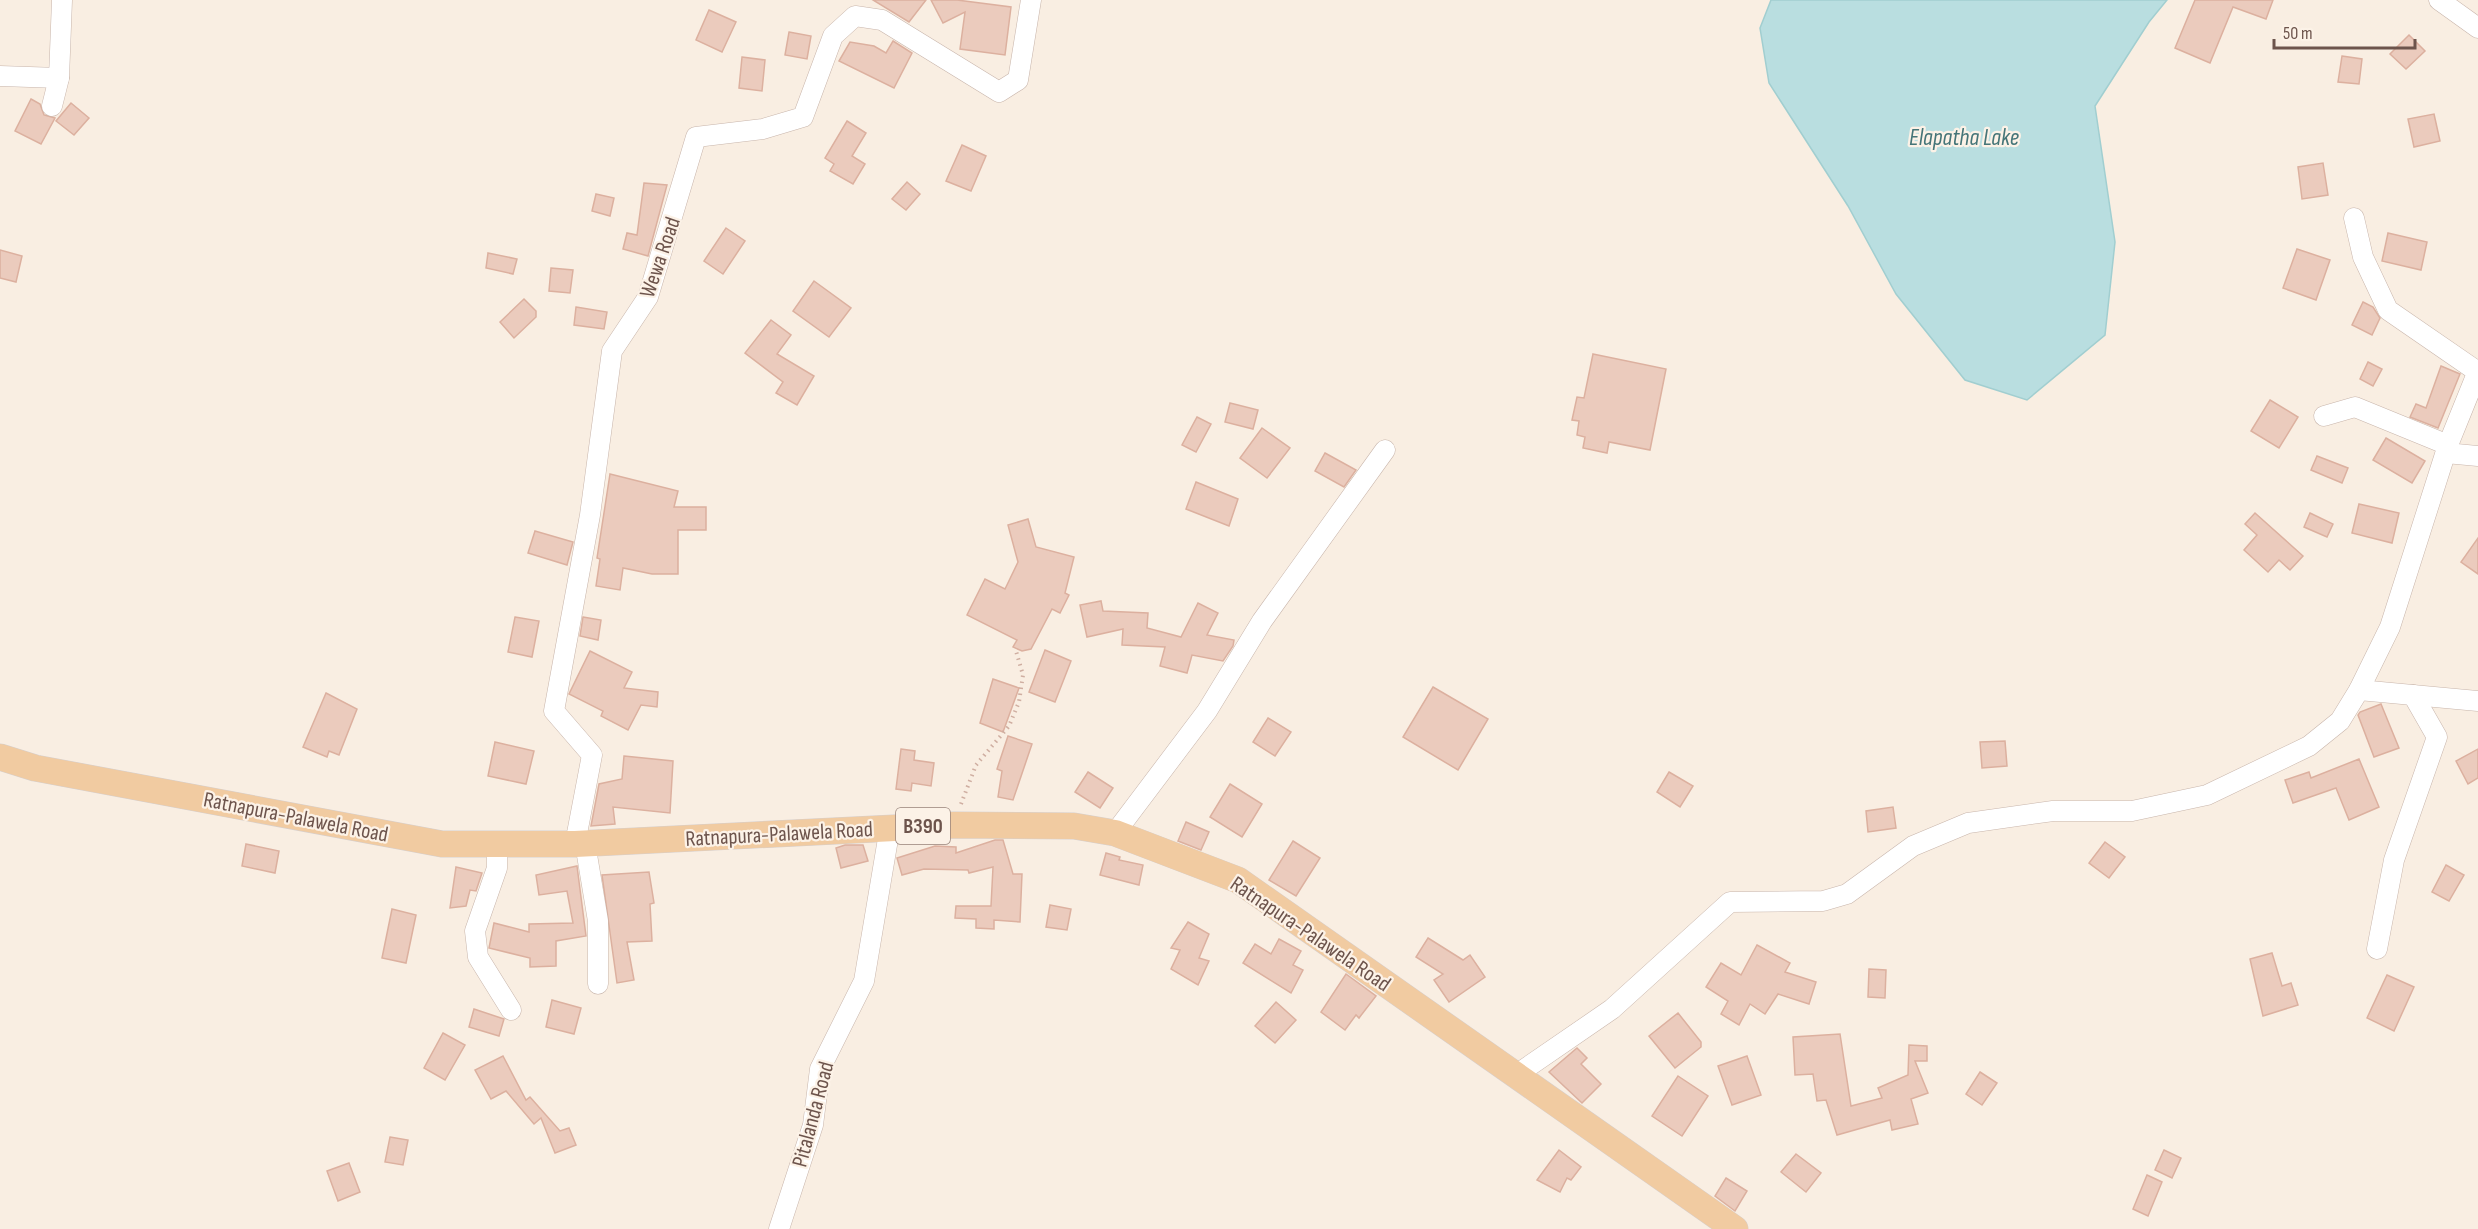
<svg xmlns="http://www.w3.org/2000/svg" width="2478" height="1229" viewBox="0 0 2478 1229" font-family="'Sofia Sans Condensed',sans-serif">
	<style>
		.water { fill: #b9dee0; stroke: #a1ced0; stroke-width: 1.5 }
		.building { fill: #ebcbbd; stroke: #dcb09f; stroke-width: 1.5 }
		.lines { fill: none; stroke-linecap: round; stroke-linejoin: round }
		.minor-casing { stroke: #c8b5ab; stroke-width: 21 }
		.major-casing { stroke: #d6cfcd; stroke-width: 27 }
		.path { stroke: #cfaea1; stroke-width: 4; stroke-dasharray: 1.5 4.5; stroke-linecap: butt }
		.minor { stroke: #fff; stroke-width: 20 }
		.major { stroke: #f1cba1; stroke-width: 26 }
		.labels { text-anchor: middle; stroke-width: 4.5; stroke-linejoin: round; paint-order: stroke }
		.shield { fill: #fcf2e7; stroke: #98837a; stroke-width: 1.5 }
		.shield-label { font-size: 21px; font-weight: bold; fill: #6d544c }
		.street-label { font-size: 22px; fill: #6d544c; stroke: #fcf2e7 }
		.water-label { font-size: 24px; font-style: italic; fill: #457578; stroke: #fcf2e7 }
	</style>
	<rect width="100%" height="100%" fill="#f9eee2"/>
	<polygon class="water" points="1771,0 2167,0 2149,22 2095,106 2115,242 2105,335 2027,400 1965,380 1896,294 1848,206 1769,83 1760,28"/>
	<g class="building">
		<polygon points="873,0 926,0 909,22"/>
		<polygon points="931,0 957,0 1011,7 1005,55 960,49 965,12 943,23"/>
		<polygon points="2195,0 2273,0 2266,19 2233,7 2210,63 2175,48"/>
		<polygon points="709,10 736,22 722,52 696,40"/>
		<polygon points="789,32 811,36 807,59 785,55"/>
		<polygon points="2409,35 2425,51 2406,69 2390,54"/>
		<polygon points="893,41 912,53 894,88 839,61 850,42 874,46 886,53"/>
		<polygon points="2342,56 2362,59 2359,84 2338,82"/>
		<polygon points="742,57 765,60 762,91 739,88"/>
		<polygon points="31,99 40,104 44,115 55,118 41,144 15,131"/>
		<polygon points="71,103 89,118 74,135 56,121"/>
		<polygon points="2434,114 2440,141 2414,147 2408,119"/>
		<polygon points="847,121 866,133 852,156 865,164 853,184 830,171 834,164 825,158"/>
		<polygon points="962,145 986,156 971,191 946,181"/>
		<polygon points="2323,163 2328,195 2302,199 2298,167"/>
		<polygon points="907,182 920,194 906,210 892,199"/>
		<polygon points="644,183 667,185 648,256 623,249 627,233 637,235"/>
		<polygon points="596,194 614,198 610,216 592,211"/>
		<polygon points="726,228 745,241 723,274 704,261"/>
		<polygon points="2388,233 2427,242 2421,270 2382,261"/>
		<polygon points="2297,249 2330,260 2316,300 2283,288"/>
		<polygon points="0,250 22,256 16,282 0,278"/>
		<polygon points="488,253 517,259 513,274 486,268"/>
		<polygon points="551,268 573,270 570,293 549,291"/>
		<polygon points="814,281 851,308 829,337 793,311"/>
		<polygon points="524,299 536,311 536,317 514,338 500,322"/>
		<polygon points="2363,302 2373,307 2380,318 2372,335 2352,325"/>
		<polygon points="576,307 607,312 604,329 574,325"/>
		<polygon points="771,320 791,335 777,354 814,376 797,405 776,393 783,382 745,353"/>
		<polygon points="1593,354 1666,369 1650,450 1609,442 1607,453 1583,448 1585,437 1577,435 1579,421 1572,420 1577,397 1584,398"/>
		<polygon points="2368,362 2382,369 2373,386 2360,379"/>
		<polygon points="2441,366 2460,374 2438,428 2410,417 2416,404 2426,408"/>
		<polygon points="2270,400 2298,417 2279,448 2251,431"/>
		<polygon points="1230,403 1258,410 1253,429 1225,422"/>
		<polygon points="1197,417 1211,424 1196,452 1182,445"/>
		<polygon points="1262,428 1290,448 1267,478 1240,458"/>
		<polygon points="2386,438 2425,461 2412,483 2373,460"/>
		<polygon points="1325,453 1356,470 1344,487 1315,471"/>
		<polygon points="2317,456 2348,468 2342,483 2311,470"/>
		<polygon points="610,474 678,491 674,507 706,507 706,530 678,530 678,574 652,574 623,568 620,590 596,586 600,559 597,558"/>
		<polygon points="1196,482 1238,499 1229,526 1186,509"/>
		<polygon points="2359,504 2399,513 2392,543 2352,533"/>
		<polygon points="2255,513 2303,556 2290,570 2279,560 2268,572 2244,550 2257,535 2245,524"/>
		<polygon points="2310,513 2333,524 2327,537 2304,527"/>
		<polygon points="1028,519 1036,547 1074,557 1065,593 1069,595 1060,613 1052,609 1031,649 1022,651 1013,647 1017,640 967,615 985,579 1005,589 1018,562 1008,525"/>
		<polygon points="535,531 573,542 567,565 528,553"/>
		<polygon points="2478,538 2478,574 2461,562"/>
		<polygon points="1101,601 1103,611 1148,613 1147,628 1181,637 1198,603 1218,613 1207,635 1234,640 1233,646 1223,661 1192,655 1187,673 1160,666 1165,647 1122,645 1123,629 1087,637 1080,605"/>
		<polygon points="515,617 539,621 532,657 508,652"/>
		<polygon points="583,617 601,620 598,640 580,636"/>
		<polygon points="1045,650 1071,661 1055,702 1029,692"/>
		<polygon points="590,651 632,672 624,688 658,692 657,707 641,705 628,730 601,716 603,711 569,694"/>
		<polygon points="993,679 1019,688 1003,732 980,723"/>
		<polygon points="1433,687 1488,719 1458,770 1403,737"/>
		<polygon points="326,693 357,709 339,755 329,751 327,757 303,747"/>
		<polygon points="2381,704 2399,748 2374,757 2358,715 2360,712"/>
		<polygon points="1268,718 1291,732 1275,756 1253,742"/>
		<polygon points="1008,736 1032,744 1013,800 998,797 1002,771 997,769"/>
		<polygon points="2005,741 2007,766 1982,768 1980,742"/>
		<polygon points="495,742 534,751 526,784 488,776"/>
		<polygon points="901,749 915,751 914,760 934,763 931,786 912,783 911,791 896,789"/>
		<polygon points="2478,749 2478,778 2468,784 2456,761"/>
		<polygon points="624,756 673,761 670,813 613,807 615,824 591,826 599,784 622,779"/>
		<polygon points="2359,759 2379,807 2349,820 2336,788 2293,803 2285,780 2309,772 2311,778"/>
		<polygon points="1088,772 1113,788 1100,808 1075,792"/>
		<polygon points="1669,772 1693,786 1680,807 1657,792"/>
		<polygon points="1230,784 1262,804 1242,837 1210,817"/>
		<polygon points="1893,807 1896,828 1868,832 1866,811"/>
		<polygon points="1186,822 1209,832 1201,850 1178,841"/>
		<polygon points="995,840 1003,840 1013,874 1022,874 1020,922 994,920 994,929 976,928 976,919 955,918 956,906 991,906 993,867 969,873 968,870 924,869 902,875 897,858 935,846 956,847 956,853"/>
		<polygon points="1293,841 1320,858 1296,896 1269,880"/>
		<polygon points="2105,842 2125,857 2109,878 2089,863"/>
		<polygon points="246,844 279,851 275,873 242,866"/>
		<polygon points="845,845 863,845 868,861 841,868 836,848"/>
		<polygon points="1106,853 1120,857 1119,860 1143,865 1139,885 1100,875"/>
		<polygon points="2446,865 2464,875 2449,901 2432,892"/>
		<polygon points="577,866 586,936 556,941 556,966 530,967 530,958 489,948 494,923 529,932 529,924 573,923 567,891 539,895 536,875"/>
		<polygon points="456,867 482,873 476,891 470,890 466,906 450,908"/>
		<polygon points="649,872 654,903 650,904 652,941 627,942 634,980 617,983 602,875"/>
		<polygon points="1050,905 1071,909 1067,930 1046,927"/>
		<polygon points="392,909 416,915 406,963 382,958"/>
		<polygon points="1188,922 1209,934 1199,958 1209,961 1198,985 1171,969 1180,950 1171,948"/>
		<polygon points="1428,938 1463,960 1470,955 1485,977 1449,1002 1434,980 1443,974 1416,957"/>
		<polygon points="1279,939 1301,951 1293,965 1303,970 1291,993 1243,963 1255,944 1271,954"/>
		<polygon points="1757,945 1790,963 1785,972 1816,982 1809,1004 1778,994 1765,1014 1750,1004 1739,1025 1721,1014 1728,1001 1706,987 1721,963 1741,975"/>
		<polygon points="2272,953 2282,986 2291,983 2298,1005 2263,1016 2250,959"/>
		<polygon points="1869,969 1886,970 1885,998 1868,997"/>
		<polygon points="1346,974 1376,996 1359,1018 1356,1015 1345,1030 1321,1012"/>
		<polygon points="2387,975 2414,987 2394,1031 2367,1018"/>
		<polygon points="552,1000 581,1008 574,1034 546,1027"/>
		<polygon points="1276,1002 1296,1020 1275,1043 1255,1026"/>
		<polygon points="474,1009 504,1019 499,1036 469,1027"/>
		<polygon points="1678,1013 1701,1042 1701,1047 1675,1068 1649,1036"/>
		<polygon points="443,1033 465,1045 445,1080 424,1068"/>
		<polygon points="1840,1034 1851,1106 1882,1098 1878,1088 1908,1075 1909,1045 1927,1046 1927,1061 1915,1061 1928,1093 1911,1099 1918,1124 1892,1130 1890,1120 1837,1135 1826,1100 1817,1101 1813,1074 1795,1075 1793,1037"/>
		<polygon points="1577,1048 1587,1058 1581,1064 1601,1084 1582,1103 1549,1072"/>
		<polygon points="503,1056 526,1100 530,1097 560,1131 569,1128 576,1145 555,1153 541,1118 534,1124 506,1091 491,1099 475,1070"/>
		<polygon points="1747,1056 1761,1095 1732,1105 1718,1066"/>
		<polygon points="1980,1072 1997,1083 1982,1105 1966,1094"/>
		<polygon points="1678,1076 1708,1096 1682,1136 1652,1116"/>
		<polygon points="390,1137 408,1140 403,1165 385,1162"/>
		<polygon points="1559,1150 1581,1167 1571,1180 1567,1178 1560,1192 1537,1180"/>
		<polygon points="2164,1150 2181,1158 2172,1178 2155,1170"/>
		<polygon points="1796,1154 1821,1173 1806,1192 1781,1172"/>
		<polygon points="349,1163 360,1192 338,1201 327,1171"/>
		<polygon points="2147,1175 2162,1182 2148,1216 2133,1209"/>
		<polygon points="1726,1178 1747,1191 1735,1211 1715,1196"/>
	</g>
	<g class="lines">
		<defs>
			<g id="minor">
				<polyline points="2439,0 2478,28"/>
				<polyline points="0,76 59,78"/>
				<polyline points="52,106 59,78 62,0"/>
				<polyline points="2354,218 2363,257 2388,310 2478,372"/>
				<polyline points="2324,416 2355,407 2448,445"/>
				<polyline points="2446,453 2478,456"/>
				<polyline points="2359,690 2478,701"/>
				<polyline points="1115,833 1207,711 1262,621 1385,450"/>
				<polyline points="585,843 598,921 598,984"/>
				<polyline points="497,844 497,868 475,931 478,957 511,1010"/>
				<polyline points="575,844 592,755 554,711 590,515 612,351 648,297 696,137 763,129 803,117 833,36 855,16 882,20 999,92 1018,80 1031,0"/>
				<polyline points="2377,949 2394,860 2437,737 2413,695"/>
				<polyline points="1516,1075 1612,1009 1730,902 1823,901 1847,894 1913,846 1968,823 2053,811 2132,811 2207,795 2309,746 2340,721 2359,690 2390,627 2448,445 2478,371"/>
				<polyline points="779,1229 813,1125 820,1069 864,981 890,827"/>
			</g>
			<polyline id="major" points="0,757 35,768 442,844 575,844 954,825 1074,826 1115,833 1238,880 1735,1229"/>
		</defs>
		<use href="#minor" class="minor-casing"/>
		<use href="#major" class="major-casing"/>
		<polyline class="path" points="961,804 976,765 1009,726 1019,702 1023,675 1016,651"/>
		<use href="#minor" class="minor"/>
		<use href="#major" class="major"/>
	</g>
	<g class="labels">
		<rect class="shield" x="896" y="808" width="54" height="36" rx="4.5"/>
		<g class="shield-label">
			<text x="923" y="833">B390</text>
		</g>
		<g class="street-label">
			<text transform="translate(659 257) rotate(-71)" y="8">Wewa Road</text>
			<text transform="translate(296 816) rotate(11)" y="8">Ratnapura-Palawela Road</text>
			<text transform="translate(779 833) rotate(-3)" y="8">Ratnapura-Palawela Road</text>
			<text transform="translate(1311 933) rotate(34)" y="8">Ratnapura-Palawela Road</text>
			<text transform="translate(812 1114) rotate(-75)" y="8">Pitalanda Road</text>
		</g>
		<g class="water-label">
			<text x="1964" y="145">Elapatha Lake</text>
		</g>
	</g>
	<path d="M2274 39v9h141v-9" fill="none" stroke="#6d544c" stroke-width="3"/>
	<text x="2283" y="39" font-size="18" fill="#6d544c" stroke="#fcf2e7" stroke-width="4.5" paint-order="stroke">50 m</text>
</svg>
